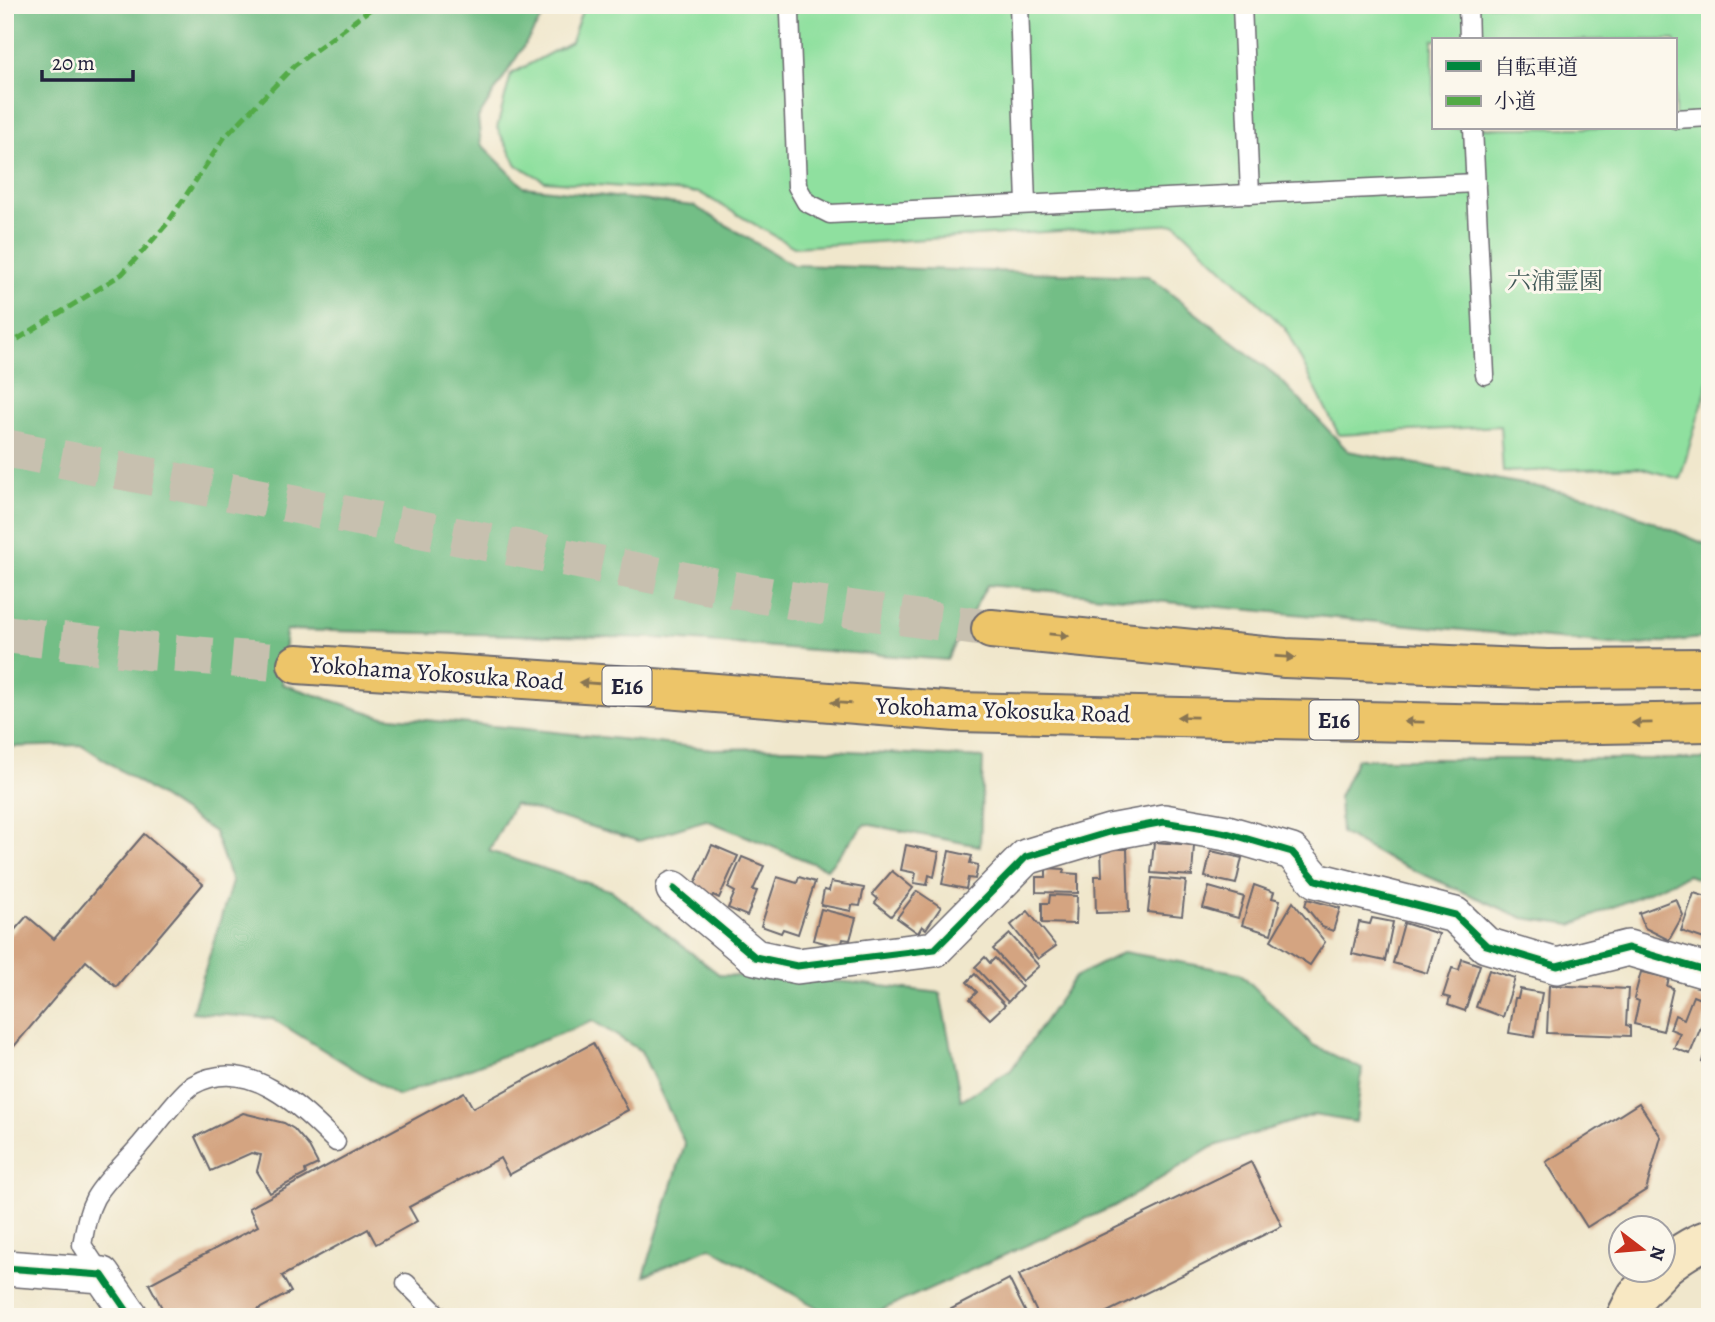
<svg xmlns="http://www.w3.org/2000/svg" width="1715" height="1322" viewBox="0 0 1715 1322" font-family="Alegreya,'Noto Serif JP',serif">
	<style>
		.green { fill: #8fe09f; stroke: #58816d; stroke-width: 2; fill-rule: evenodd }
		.forest { fill: #73be86; stroke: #4a7060; stroke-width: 2 }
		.building { fill: #d4a481 }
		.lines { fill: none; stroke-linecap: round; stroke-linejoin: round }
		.highway-tunnel { stroke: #c7c0af; stroke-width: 38; stroke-dasharray: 38 19; stroke-linecap: butt }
		.lane-casing { stroke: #6a676e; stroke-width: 21 }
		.street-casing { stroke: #6a676e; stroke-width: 38 }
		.secondary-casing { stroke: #6a676e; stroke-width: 42 }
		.highway-casing { stroke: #6a676e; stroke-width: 42 }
		.lane { stroke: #fff; stroke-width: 18 }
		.street { stroke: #fff; stroke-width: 35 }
		.secondary { stroke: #f8e8c3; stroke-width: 38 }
		.highway { stroke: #edc569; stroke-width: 38 }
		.quiet { stroke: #53aa46; stroke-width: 5; stroke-dasharray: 10 5; stroke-linecap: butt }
		.cycleway-casing { stroke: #fbf7ec; stroke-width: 11 }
		.cycleway { stroke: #00873e; stroke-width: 7 }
		.oneway { fill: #887452 }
		.labels { text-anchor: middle; stroke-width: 6; stroke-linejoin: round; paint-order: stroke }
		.shield { fill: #fbf7ec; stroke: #636270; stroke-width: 2 }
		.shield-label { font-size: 23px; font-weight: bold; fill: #22223b }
		.park-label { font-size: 24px; fill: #435b59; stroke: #fbf7ec }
		.street-label { font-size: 24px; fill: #22223b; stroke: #fbf7ec }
	</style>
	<rect width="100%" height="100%" fill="#fbf7ec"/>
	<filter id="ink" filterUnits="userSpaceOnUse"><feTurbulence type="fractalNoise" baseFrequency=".0143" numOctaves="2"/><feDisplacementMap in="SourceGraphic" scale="14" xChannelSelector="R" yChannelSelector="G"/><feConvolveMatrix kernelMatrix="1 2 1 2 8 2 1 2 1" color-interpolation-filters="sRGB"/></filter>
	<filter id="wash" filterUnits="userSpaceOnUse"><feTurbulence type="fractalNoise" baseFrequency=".00686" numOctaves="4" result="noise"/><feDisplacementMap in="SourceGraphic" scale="28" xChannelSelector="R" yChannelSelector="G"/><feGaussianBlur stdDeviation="1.57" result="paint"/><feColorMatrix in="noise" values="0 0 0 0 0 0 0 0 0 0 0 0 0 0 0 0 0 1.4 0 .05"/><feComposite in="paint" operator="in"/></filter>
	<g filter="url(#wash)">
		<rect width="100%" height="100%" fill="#f0e7cc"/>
		<path class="green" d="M584 5H1710V376L1680 479 1638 467 1503 472 1500 426 1339 435 1285 328 1176 224 794 247 700 193 545 181 517 165 497 128 511 74 571 42ZM1433 40H1675V128H1433Z"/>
		<g class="forest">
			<polygon points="5,5 550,5 478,118 481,144 524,187 694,206 793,265 1148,276 1278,377 1348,451 1596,498 1710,546 1710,637 1631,646 987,585 947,660 655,638 286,630 282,684 380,716 526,729 712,749 792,748 983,758 980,846 865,824 827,869 706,820 639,841 514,804 489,851 612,891 720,975 847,982 940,993 961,1100 1011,1070 1075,977 1124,952 1240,973 1313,1045 1362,1069 1356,1122 1313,1115 1212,1147 1119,1204 866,1317 834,1317 710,1247 644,1276 685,1144 641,1051 593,1021 398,1096 273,1019 192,1012 232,882 214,832 82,745 5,747"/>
			<polygon points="1357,759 1710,759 1710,884 1688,875 1572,925 1523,918 1388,859 1341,833 1339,797"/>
		</g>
		<g id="blocks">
			<g class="building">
				<polygon points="144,834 203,884 116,987 86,961 11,1050 5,1046 5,941 27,916 54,939"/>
				<polygon points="1154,842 1194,845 1192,876 1151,873"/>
				<polygon points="712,845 738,856 719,898 713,895 711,899 692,890"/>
				<polygon points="906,845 939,852 934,877 929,875 927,885 914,883 916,873 901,870"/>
				<polygon points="1101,849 1127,849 1129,912 1096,913 1095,876 1102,876"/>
				<polygon points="949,851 972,856 970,863 978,865 975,879 968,878 966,889 942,884"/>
				<polygon points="1211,851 1242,858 1236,884 1205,877"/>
				<polygon points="742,857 764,866 753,890 757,891 747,916 728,908 735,892 728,888"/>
				<polygon points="1046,868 1064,869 1063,873 1078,874 1078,893 1036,892 1036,877 1046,877"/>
				<polygon points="892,871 913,888 891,916 875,903 878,899 872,894"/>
				<polygon points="777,877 797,883 799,877 815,882 798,934 783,929 781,933 761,926"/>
				<polygon points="1152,878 1186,881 1182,916 1148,912"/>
				<polygon points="831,882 864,888 860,906 852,905 851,911 821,905 824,890 829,891"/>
				<polygon points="1254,885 1274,892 1272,898 1280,900 1271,934 1242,925"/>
				<polygon points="1209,887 1244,897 1238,918 1203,908"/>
				<polygon points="917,891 941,907 926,929 922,926 918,933 897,918"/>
				<polygon points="1694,893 1710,898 1710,941 1681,931"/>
				<polygon points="1050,895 1077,896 1076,924 1042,923 1042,903 1049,903"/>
				<polygon points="1307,899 1340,908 1333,931 1322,927 1305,906"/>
				<polygon points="1676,899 1683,915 1669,940 1645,928 1639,913"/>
				<polygon points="1293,902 1325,942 1310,965 1271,940"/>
				<polygon points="821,909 856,918 850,940 843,939 841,947 813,940"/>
				<polygon points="1028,911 1056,946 1038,959 1011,925"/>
				<polygon points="1372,918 1393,922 1385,961 1352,954 1359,922 1370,924"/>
				<polygon points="1404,923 1439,934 1427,973 1393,963"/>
				<polygon points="1010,934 1039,966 1022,981 993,949"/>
				<polygon points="985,957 990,963 995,958 1022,987 1008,1002 975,967"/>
				<polygon points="1462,959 1480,965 1465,1011 1448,1005 1450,998 1443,996 1452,968 1459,970"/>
				<polygon points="1489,970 1515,978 1503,1017 1476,1007"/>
				<polygon points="1641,972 1669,978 1667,986 1673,988 1663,1031 1634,1024 1639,1001 1634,999"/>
				<polygon points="975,974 1005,1005 990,1019 970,999 977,992 967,982"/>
				<polygon points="1549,985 1628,989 1626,1025 1630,1026 1630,1036 1547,1033"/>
				<polygon points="1520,989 1542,993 1534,1037 1509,1033 1515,998 1518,998"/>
				<polygon points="1693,996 1710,1003 1710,1005 1690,1054 1674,1048 1680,1033 1670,1029 1675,1015 1684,1019"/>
				<polygon points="593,1043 628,1110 509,1175 500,1158 409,1207 417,1221 376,1244 368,1229 282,1276 291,1292 244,1317 167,1317 149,1284 258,1226 249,1208 464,1092 473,1108"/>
				<polygon points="1708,1043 1710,1043 1710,1064 1702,1062"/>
				<polygon points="1639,1103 1661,1137 1646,1190 1587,1227 1546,1162"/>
				<polygon points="243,1113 284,1123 294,1129 308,1145 318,1164 305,1170 306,1174 270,1193 257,1171 261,1155 251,1153 211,1171 195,1137"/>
				<polygon points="1251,1162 1282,1226 1097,1317 1039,1317 1019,1275"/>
				<polygon points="1009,1279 1028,1317 936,1317"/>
			</g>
		</g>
	</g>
	<g filter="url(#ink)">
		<use href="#blocks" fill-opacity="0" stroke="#6a676e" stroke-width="2"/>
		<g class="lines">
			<g class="highway-tunnel">
				<polyline points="5,448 706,585 802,602 991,629"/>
				<polyline points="5,634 146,651 297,664"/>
			</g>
			<defs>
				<g id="lane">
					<polyline points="793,5 790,14 797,186 806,202 830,214 1476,183"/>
					<polyline points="1019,5 1026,204"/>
					<polyline points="1242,5 1250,194"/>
					<polyline points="1468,5 1469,40"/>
					<polyline points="1675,119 1710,117"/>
					<polyline points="1473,128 1485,375"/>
					<path d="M102 1275 82 1245C85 1229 87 1213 95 1198 106 1179 126 1162 140 1145 151 1133 181 1092 193 1085 247 1054 301 1107 336 1142"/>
					<polyline points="406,1283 440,1317"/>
				</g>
				<g id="street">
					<polyline points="674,889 755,957 797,966 935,949 1026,857 1110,832 1164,822 1227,833 1292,852 1316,880 1455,915 1486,945 1557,966 1628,948 1710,972"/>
					<polyline points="5,1268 102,1275 131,1317"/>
				</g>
				<g id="secondary">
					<path d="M1662 1268C1677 1256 1692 1245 1710 1239"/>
					<polyline points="1626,1317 1637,1295 1661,1270"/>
				</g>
				<g id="highway">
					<polyline points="991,629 1285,658 1548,669 1710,668"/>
					<polyline points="297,664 615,685 957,712 1544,725 1710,722"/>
				</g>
			</defs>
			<use href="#lane" class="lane-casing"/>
			<use href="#street" class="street-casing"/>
			<use href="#secondary" class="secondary-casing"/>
			<use href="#highway" class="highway-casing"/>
			<use href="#lane" class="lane"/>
			<use href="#street" class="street"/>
			<use href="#secondary" class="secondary"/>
			<use href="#highway" class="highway"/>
			<polyline class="quiet" points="5,347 122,274 167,224 224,138 294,66 376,5"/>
			<defs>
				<g id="cycleway">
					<polyline points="674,889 755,957 797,966 935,949 1026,857 1110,832 1164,822 1227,833 1292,852 1316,880 1455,915 1486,945 1557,966 1628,948 1710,972"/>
					<polyline points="5,1268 102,1275 131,1317"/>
				</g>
			</defs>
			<use href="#cycleway" class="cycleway-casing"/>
			<use href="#cycleway" class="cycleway"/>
		</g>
		<defs><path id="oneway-solid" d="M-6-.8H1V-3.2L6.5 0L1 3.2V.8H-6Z" transform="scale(1.75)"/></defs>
		<g class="oneway">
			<use href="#oneway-solid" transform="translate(1059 635) rotate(6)"/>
			<use href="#oneway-solid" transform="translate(1285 657) rotate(4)"/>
			<use href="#oneway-solid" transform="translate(589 683) rotate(-176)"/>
			<use href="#oneway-solid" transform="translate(841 703) rotate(-176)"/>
			<use href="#oneway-solid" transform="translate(1187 717) rotate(-179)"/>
			<use href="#oneway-solid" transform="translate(1414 722) rotate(-179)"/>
			<use href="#oneway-solid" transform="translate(1642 723) rotate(179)"/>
		</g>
	</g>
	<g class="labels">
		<g class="shield">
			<rect x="602.5" y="666.5" width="49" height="39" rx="5"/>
			<rect x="1309.5" y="700.5" width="49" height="39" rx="5"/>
		</g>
		<g class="shield-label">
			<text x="627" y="694">E16</text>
			<text x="1334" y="728">E16</text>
		</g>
		<g class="park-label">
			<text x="1555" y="289">六浦霊園</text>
		</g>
		<g class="street-label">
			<text transform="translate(437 673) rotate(4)" y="8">Yokohama Yokosuka Road</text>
			<text transform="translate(1003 710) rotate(2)" y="8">Yokohama Yokosuka Road</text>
		</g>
	</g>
	<rect width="1715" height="1322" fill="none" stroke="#fbf7ec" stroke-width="28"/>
	<rect x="1432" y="38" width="245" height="91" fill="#fbf7ec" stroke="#a4a2a5" stroke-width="2"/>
	<rect x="1446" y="61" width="35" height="10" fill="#00873e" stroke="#a4a2a5" stroke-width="2"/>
	<text x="1494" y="74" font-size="21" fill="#22223b">自転車道</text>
	<rect x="1446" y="96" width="35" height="10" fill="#53aa46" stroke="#a4a2a5" stroke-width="2"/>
	<text x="1494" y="108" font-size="21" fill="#22223b">小道</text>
	<g transform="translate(1642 1249) rotate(106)"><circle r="33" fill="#fbf7ec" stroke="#a4a2a5" stroke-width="2"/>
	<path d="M0-5L12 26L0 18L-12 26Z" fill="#c8321e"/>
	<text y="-10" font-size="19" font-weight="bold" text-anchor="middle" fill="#22223b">N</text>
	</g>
	<path d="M42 70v10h91v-10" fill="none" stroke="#22223b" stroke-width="3.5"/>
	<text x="52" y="70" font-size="21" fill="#22223b" stroke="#fbf7ec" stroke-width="5" paint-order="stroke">20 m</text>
</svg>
